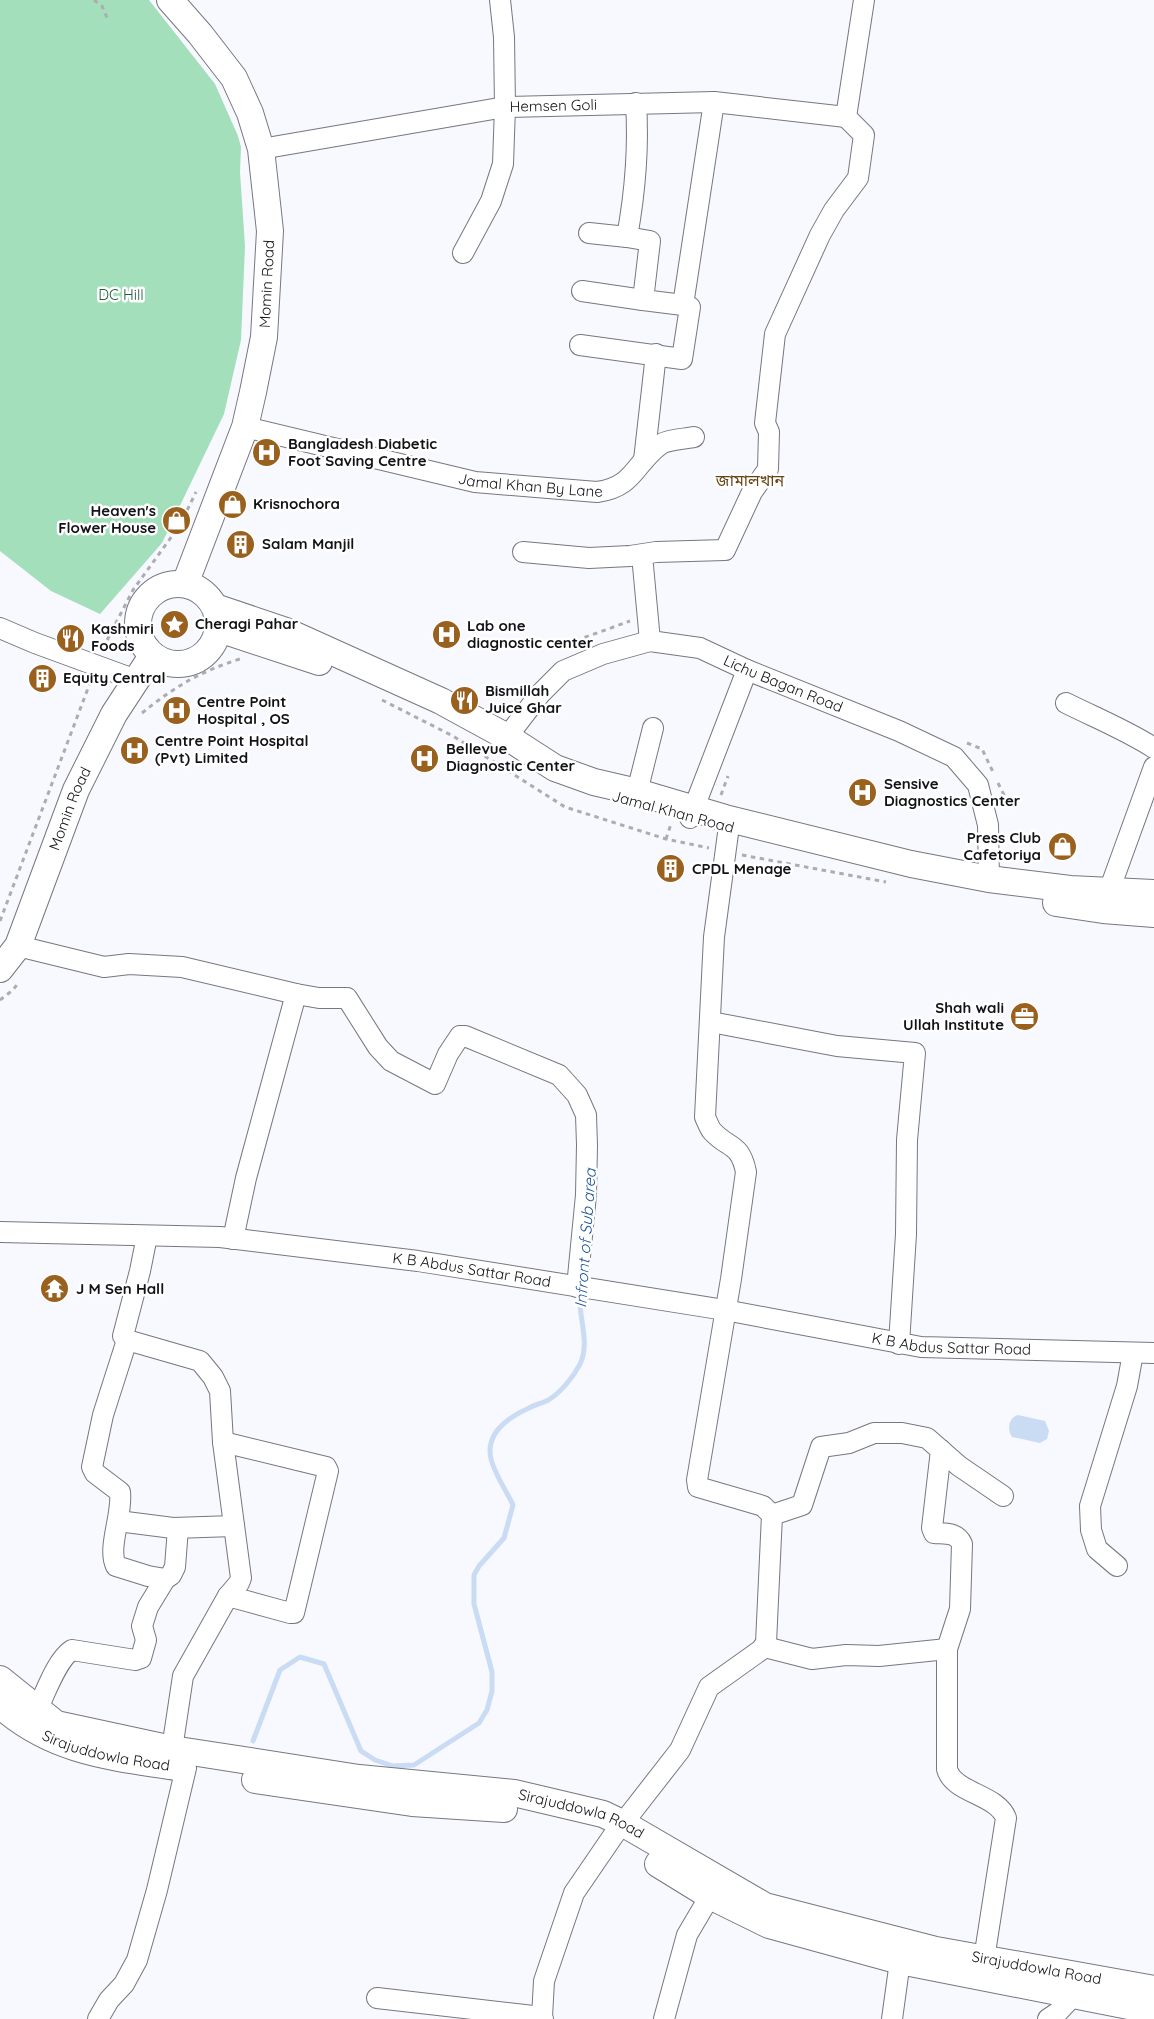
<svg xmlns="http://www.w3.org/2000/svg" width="1154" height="2019" viewBox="0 0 1154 2019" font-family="Quicksand,'Noto Sans Bengali',sans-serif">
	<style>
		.green { fill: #a4dfbb }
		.water { fill: #cadcf4 }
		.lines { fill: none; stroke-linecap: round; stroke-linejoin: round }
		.stream { stroke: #cadcf4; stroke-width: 5 }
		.minor-casing { stroke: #767780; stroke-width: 22 }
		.major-casing { stroke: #767780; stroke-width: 28 }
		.path { stroke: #acacb2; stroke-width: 3; stroke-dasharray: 4.5 4.5; stroke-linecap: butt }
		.minor { stroke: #fff; stroke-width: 20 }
		.major { stroke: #fff; stroke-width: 26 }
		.labels { text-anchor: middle; stroke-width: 5; stroke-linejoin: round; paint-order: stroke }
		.street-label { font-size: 15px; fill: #131317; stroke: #fff }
		.park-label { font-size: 15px; fill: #22583b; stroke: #fff }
		.poi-label { font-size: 15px; font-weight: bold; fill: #131317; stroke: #fff; text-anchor: start }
		.neighbourhood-label { font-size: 16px; fill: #684213; stroke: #fff }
		.water-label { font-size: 16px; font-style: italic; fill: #1a5295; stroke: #fff }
	</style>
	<rect width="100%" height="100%" fill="#f8f8ff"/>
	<polygon class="green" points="0,0 149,0 215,84 238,136 241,147 240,172 245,246 241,340 224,414 162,543 100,614 51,591 0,551"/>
	<path class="water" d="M1018 1415 1045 1421 1049 1431 1047 1439 1040 1443 1012 1437C1007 1430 1008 1418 1018 1415Z"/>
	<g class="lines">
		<path class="stream" d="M253 1741 280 1670 300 1657 324 1664 361 1751 375 1760 393 1766 414 1765 479 1723 487 1710 492 1691V1672L474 1604V1575L479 1566 504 1538 513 1505C506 1490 495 1475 491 1459 485 1433 509 1417 529 1408 536 1404 544 1403 550 1399 562 1391 574 1376 580 1364 591 1342 577 1314 580 1291"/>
		<defs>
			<g id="minor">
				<polyline points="846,117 864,0"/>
				<path id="s1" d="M261 149 505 107 714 102 846 117"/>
				<path d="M589 233 627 237C635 193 639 149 636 103"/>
				<polyline points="627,237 650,241 643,300 683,305 714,102"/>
				<polyline points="463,253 491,201 503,164 505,107 504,37 500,0"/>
				<polyline points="582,291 643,300"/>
				<polyline points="580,345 682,359 690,307 683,305"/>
				<path id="s2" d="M245 427 475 482 597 492C635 487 634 463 661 444 670 439 685 439 694 437"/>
				<polyline points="644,460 656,354"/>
				<polyline points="523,552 589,558 630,556 656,552 725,550 752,492 768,469 769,432 765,423 775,334 820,235 834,210 858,178 864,135 846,117"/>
				<polyline points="642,555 650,641"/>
				<polyline points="0,628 35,643 136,680"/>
				<path d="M1066 703C1096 718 1126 730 1154 748"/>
				<path id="s3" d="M507 737 540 694 563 671 603 654 650 641 700 648 747 670 899 731 954 757 978 785 988 825 989 879"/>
				<polyline points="637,792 653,728"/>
				<polyline points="690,818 747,670"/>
				<polyline points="1105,902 1154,767"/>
				<polyline points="18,946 104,967 129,964 182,967 296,994 319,998 347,998 378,1047 391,1061 435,1084 448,1054 460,1036 465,1036 559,1075 577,1095 586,1115 587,1145 586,1195 577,1287"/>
				<polyline points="711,1022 837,1046 915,1053 907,1140 906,1234 899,1344"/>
				<path id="s4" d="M0 1232 220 1237 418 1261 725 1310 921 1347 1154 1353"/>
				<polyline points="147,1236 140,1271 123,1336 127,1340 200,1361 213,1377 220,1391 223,1442 241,1578 239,1583 228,1596 183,1676 172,1749"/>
				<polyline points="233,1239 246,1178 296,994"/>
				<path d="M127 1340 103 1415 92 1467 95 1473 120 1492C123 1514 107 1548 116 1566L148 1576 165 1579"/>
				<polyline points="223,1442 326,1467 328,1471 294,1613 290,1613 228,1596"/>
				<path d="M941 1450 932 1528 934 1533C946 1534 957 1532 962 1544L960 1609 947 1649V1769C953 1793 997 1794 1006 1818L984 1959"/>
				<polyline points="772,1515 802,1505 821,1447 849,1443 874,1433 902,1433 927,1438 959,1466 1003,1496"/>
				<polyline points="118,1521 173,1528 234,1526"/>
				<polyline points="1117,1566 1097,1549 1091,1530 1090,1506 1127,1386 1133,1353"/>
				<polyline points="765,1647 812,1659 846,1655 879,1656 947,1649"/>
				<path d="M37 1710C45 1694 57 1659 72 1650L135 1660 141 1658 146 1640 142 1626 148 1607 165 1579 171 1575 175 1567 178 1528"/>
				<polyline points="377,1998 542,2017"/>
				<polyline points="98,2019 109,2000 124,1984 137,1960 157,1890 186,1768"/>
				<path d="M543 2019 542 2017 544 1981 574 1893 613 1836 680 1750 709 1687 761 1650 766 1643 772 1515 763 1506 698 1487 697 1480 731 1279 746 1172C740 1142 728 1149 712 1131 709 1127 707 1121 705 1117L714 937 729 826"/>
				<polyline points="664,2019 687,1935 710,1896"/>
				<polyline points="892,2019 900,1961 905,1948"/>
				<polyline points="1048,2019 1057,2013 1073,1996"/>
			</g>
			<g id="major">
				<polyline points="170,0 200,34 234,78 250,113 261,149 270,231 264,337 253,392 245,427 185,584"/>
				<circle cx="178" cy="624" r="40"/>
				<polyline points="215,607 286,631 441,701 507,737 555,768 594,782 637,792 725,818 911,864 989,879 1070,889 1154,893"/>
				<polyline points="219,629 319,662"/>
				<polyline points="1056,903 1103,910 1154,914"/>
				<path id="s5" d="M0 969 18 946 76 790 114 714 152 656"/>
				<path id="s6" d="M0 1679 56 1724 172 1749 359 1778 514 1793 603 1814 624 1824 765 1906 936 1950 1154 1989"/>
				<path id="s7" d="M0 1705C52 1752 111 1757 177 1767"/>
				<polyline points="255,1780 412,1803 504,1809"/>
				<polyline points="658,1864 710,1896 769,1925 900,1961 1154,2011"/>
			</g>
		</defs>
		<use href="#minor" class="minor-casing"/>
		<use href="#major" class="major-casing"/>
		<g class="path">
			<polyline points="94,0 102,6 108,20"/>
			<polyline points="570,647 575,641 630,621"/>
			<polyline points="103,648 133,590 180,525 196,492"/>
			<polyline points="382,700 453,736 565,807 666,839 709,848"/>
			<path d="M142 713C174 687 201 671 240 659"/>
			<polyline points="967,743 982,749 993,772"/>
			<polyline points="998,783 1004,795 1004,806"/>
			<polyline points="721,795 728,776"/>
			<polyline points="666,839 671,824"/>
			<polyline points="742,855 886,882"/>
			<polyline points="0,921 90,683"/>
			<polyline points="0,1000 13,990 19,982"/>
		</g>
		<use href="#minor" class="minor"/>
		<use href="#major" class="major"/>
	</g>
	<defs>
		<symbol id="hospital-disc" viewBox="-11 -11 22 22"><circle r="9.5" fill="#99611d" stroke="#fff"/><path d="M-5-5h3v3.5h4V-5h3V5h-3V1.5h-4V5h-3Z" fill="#fff"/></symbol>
		<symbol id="shop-disc" viewBox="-11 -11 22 22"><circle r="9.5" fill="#99611d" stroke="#fff"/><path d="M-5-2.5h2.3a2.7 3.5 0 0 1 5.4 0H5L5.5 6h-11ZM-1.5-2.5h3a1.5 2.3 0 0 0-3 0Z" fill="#fff"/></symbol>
		<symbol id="building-disc" viewBox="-11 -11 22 22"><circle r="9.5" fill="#99611d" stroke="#fff"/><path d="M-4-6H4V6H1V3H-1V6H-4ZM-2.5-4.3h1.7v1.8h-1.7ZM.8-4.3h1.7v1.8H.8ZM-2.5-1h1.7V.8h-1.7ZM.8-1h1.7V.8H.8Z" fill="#fff"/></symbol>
		<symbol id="sight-disc" viewBox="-11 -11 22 22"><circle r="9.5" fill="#99611d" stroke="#fff"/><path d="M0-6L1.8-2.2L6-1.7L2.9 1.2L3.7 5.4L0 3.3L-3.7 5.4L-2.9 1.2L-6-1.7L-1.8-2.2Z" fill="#fff"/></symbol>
		<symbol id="restaurant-disc" viewBox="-11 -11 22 22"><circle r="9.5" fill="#99611d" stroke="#fff"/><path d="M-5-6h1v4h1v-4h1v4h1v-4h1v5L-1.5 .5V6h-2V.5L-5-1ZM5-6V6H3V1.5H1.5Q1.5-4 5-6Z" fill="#fff"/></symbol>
		<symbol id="office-disc" viewBox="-11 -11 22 22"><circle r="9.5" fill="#99611d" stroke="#fff"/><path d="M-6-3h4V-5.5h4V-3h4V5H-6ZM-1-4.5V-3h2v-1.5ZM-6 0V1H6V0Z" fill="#fff"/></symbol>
		<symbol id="temple-disc" viewBox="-11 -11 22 22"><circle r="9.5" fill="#99611d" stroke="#fff"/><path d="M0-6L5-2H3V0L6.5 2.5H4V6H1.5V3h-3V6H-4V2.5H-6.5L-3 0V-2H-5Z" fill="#fff"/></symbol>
	</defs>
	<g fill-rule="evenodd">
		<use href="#hospital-disc" x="250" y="436" width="33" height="33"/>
		<use href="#shop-disc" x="216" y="488" width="33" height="33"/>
		<use href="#shop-disc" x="160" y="504" width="33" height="33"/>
		<use href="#building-disc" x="224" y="528" width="33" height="33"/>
		<use href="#sight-disc" x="158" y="608" width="33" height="33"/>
		<use href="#hospital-disc" x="430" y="618" width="33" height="33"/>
		<use href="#restaurant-disc" x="54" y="622" width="33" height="33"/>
		<use href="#building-disc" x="26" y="662" width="33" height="33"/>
		<use href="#restaurant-disc" x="448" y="684" width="33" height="33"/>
		<use href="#hospital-disc" x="160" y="694" width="33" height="33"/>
		<use href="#hospital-disc" x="118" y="734" width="33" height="33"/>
		<use href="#hospital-disc" x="408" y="742" width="33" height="33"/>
		<use href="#hospital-disc" x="846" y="776" width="33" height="33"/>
		<use href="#shop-disc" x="1046" y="830" width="33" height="33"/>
		<use href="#building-disc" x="654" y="852" width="33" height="33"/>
		<use href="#office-disc" x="1008" y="1000" width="33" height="33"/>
		<use href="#temple-disc" x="38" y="1272" width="33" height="33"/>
	</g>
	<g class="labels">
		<g class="street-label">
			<text dy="5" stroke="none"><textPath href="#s1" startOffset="296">Hemsen Goli</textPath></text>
			<text transform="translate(267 284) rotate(-87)" y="5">Momin Road</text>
			<text dy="5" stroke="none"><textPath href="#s2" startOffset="292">Jamal Khan By Lane</textPath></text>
			<text dy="5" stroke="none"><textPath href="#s3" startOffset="320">Lichu Bagan Road</textPath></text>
			<text dy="5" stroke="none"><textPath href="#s5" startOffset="176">Momin Road</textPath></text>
			<text transform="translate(673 812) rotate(15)" y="5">Jamal Khan Road</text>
			<text dy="5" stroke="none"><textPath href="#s4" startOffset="474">K B Abdus Sattar Road</textPath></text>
			<text dy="5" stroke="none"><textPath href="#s4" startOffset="960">K B Abdus Sattar Road</textPath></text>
			<text dy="5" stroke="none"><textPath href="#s7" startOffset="118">Sirajuddowla Road</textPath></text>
			<text dy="5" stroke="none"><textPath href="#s6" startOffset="606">Sirajuddowla Road</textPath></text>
			<text dy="5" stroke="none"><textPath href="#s6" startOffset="1092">Sirajuddowla Road</textPath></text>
		</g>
		<g class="park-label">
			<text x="121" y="300">DC Hill</text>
		</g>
		<g class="poi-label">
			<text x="288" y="449">Bangladesh Diabetic<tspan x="288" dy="17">Foot Saving Centre</tspan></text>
			<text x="253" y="509">Krisnochora</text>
			<text x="156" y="516" text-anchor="end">Heaven's<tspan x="156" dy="17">Flower House</tspan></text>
			<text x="262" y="549">Salam Manjil</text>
			<text x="195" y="629">Cheragi Pahar</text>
			<text x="467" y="631">Lab one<tspan x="467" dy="17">diagnostic center</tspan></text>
			<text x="91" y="634">Kashmiri<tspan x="91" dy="17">Foods</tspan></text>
			<text x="63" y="683">Equity Central</text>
			<text x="485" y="696">Bismillah<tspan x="485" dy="17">Juice Ghar</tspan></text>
			<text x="197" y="707">Centre Point<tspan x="197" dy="17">Hospital , OS</tspan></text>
			<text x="155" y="746">Centre Point Hospital<tspan x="155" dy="17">(Pvt) Limited</tspan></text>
			<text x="446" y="754">Bellevue<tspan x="446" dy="17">Diagnostic Center</tspan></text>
			<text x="884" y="789">Sensive<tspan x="884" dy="17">Diagnostics Center</tspan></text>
			<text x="1041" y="843" text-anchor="end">Press Club<tspan x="1041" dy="17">Cafetoriya</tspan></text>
			<text x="692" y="874">CPDL Menage</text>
			<text x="1004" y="1013" text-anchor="end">Shah wali<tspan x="1004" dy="17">Ullah Institute</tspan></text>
			<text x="76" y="1294">J M Sen Hall</text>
		</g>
		<g class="neighbourhood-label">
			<text x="750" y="486">জামালখান</text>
		</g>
		<g class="water-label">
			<text transform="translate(585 1238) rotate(-86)" y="6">Infront of Sub area</text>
		</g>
	</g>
</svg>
